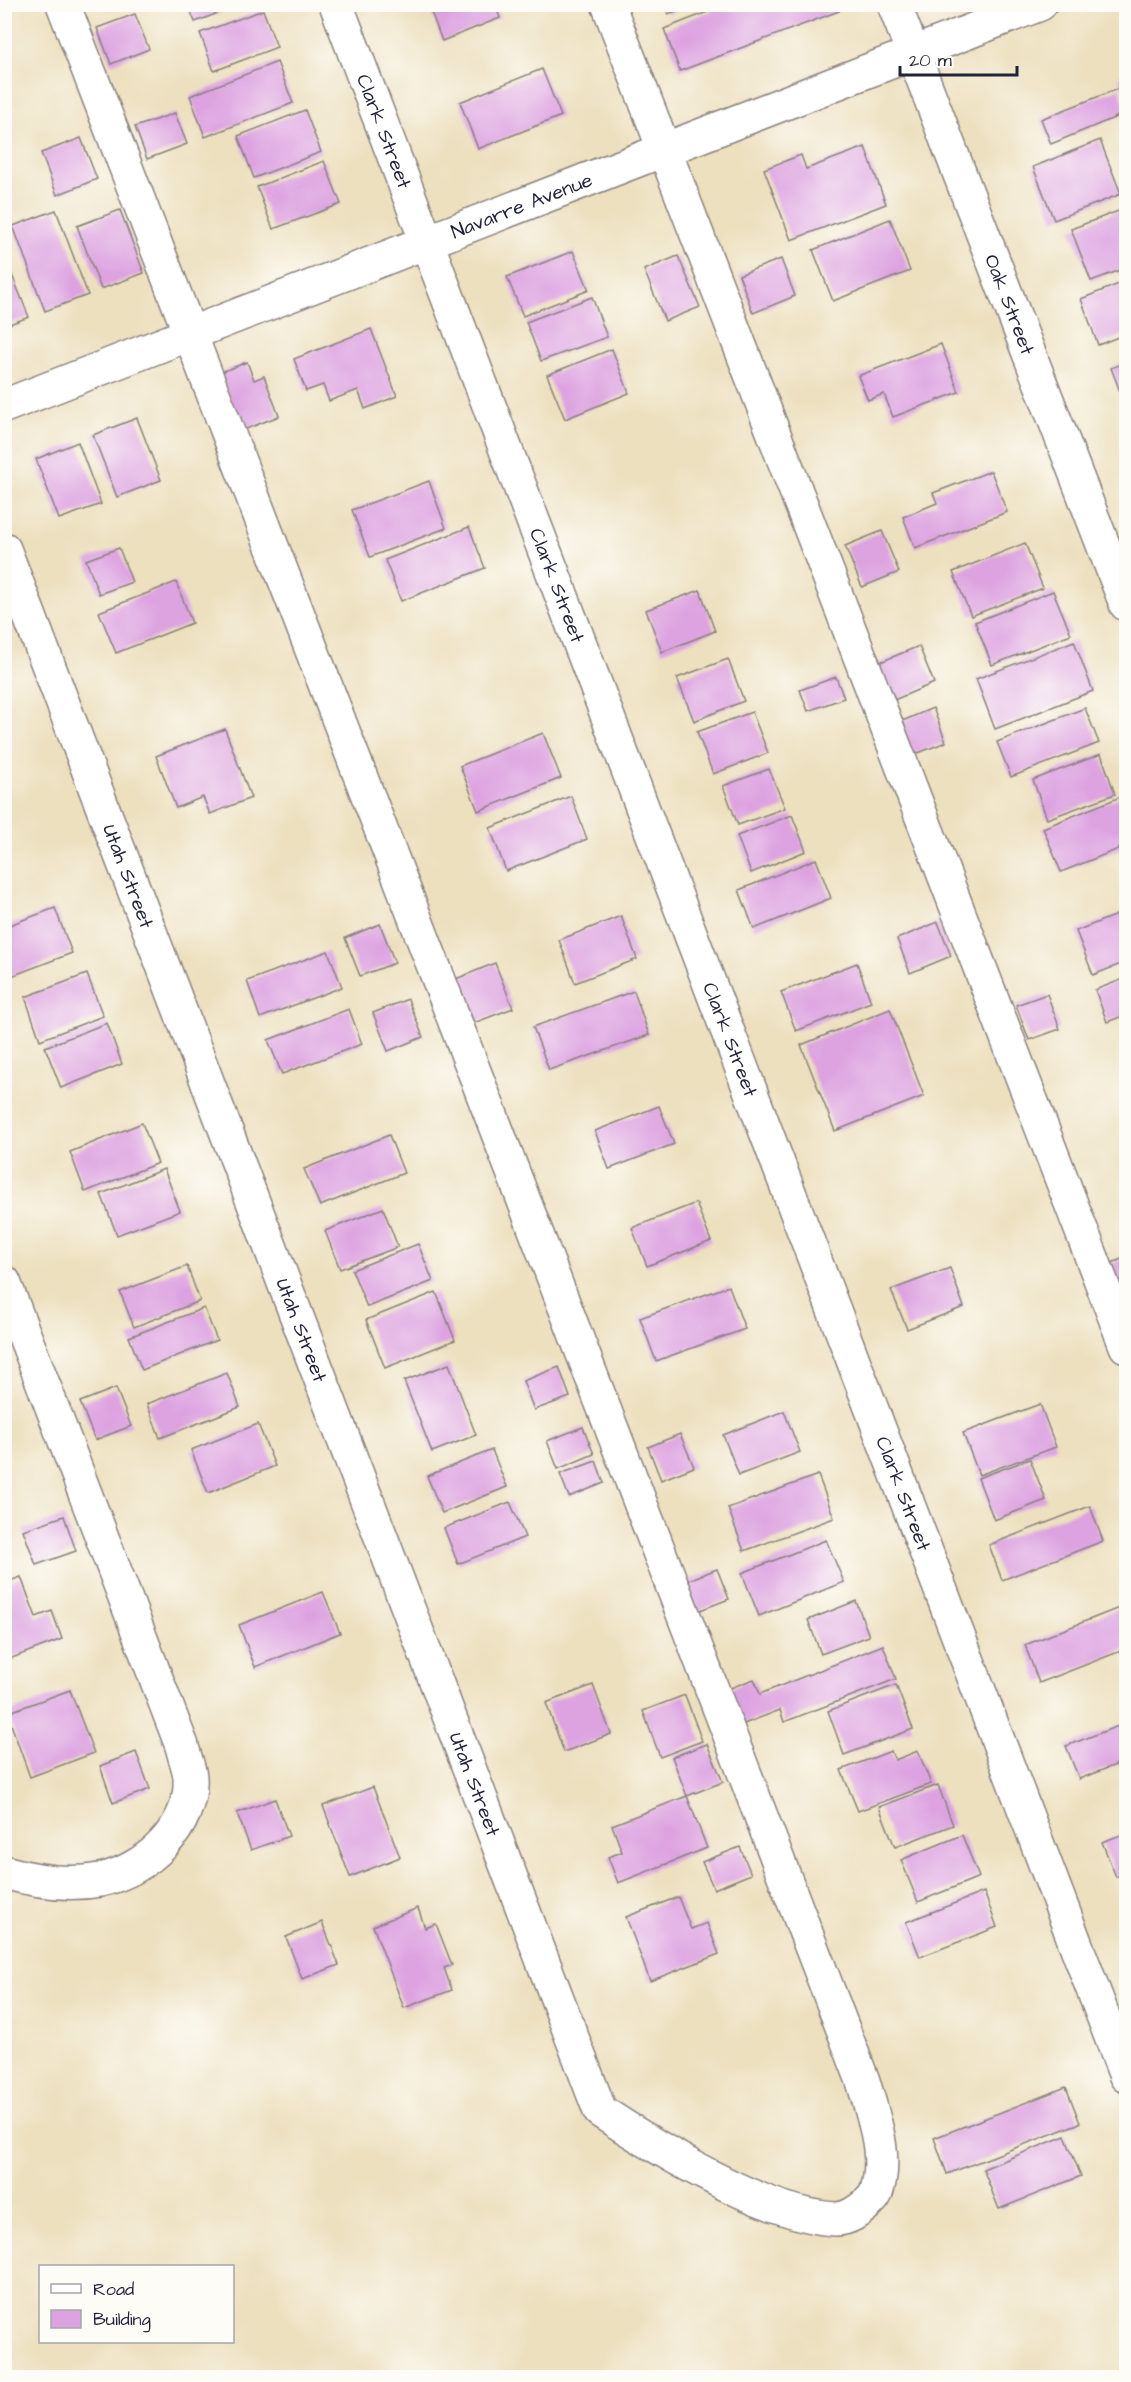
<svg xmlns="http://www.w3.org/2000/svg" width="1131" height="2382" viewBox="0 0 1131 2382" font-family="'Architects Daughter',sans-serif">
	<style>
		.building { fill: #dda3e1 }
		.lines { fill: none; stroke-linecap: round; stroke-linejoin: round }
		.minor-casing { stroke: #88817d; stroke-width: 36 }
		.major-casing { stroke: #88817d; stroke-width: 36 }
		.minor { stroke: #fff; stroke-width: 33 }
		.major { stroke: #fff; stroke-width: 33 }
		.labels { text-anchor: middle; stroke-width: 6; stroke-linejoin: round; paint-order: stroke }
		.street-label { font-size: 20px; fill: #22223b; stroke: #fdfcf7 }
	</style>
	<rect width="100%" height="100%" fill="#fdfcf7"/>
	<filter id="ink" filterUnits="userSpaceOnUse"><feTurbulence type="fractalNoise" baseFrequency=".0167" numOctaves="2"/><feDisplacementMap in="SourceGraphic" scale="12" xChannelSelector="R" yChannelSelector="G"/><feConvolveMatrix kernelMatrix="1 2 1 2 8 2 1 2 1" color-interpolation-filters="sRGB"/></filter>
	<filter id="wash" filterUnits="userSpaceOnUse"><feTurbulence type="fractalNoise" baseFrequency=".008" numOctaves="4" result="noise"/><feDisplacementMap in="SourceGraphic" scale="24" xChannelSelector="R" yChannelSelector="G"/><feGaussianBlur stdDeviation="1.35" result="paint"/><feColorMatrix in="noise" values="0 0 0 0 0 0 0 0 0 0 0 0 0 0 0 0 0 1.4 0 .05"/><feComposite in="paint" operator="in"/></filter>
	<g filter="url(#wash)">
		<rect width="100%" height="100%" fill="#ede0bf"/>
		<g id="blocks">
			<g class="building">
				<polygon points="188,4 239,4 239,5 195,22"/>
				<polygon points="428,4 495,4 500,18 442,41"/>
				<polygon points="664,4 693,4 693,5 668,14"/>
				<polygon points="728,4 836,4 839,11 680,71 664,29"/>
				<polygon points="263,10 277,47 214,71 200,33"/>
				<polygon points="135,14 149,49 111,64 97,28"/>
				<polygon points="277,62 293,103 205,137 190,96"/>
				<polygon points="542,69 561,116 478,149 460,102"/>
				<polygon points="1126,75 1126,97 1119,78"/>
				<polygon points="1120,88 1126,113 1051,144 1041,119"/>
				<polygon points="305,110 321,152 254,178 238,136"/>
				<polygon points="175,113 187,144 147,159 135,127"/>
				<polygon points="81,138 97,179 57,195 41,153"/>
				<polygon points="1100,140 1121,194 1054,220 1033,167"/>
				<polygon points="865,147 886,204 791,240 764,169 801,155 806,169"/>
				<polygon points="324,161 341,204 273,229 257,187"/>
				<polygon points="1126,208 1126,268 1091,281 1071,229"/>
				<polygon points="56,210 88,295 45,311 13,226"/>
				<polygon points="120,210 144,273 101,289 77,226"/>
				<polygon points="890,219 910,271 833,301 813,250"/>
				<polygon points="573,251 589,290 523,316 507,277"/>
				<polygon points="4,255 29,317 4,326"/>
				<polygon points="678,256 700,307 665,321 644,270"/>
				<polygon points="781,259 795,296 753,313 739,275"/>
				<polygon points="1126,281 1126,334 1098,345 1081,299"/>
				<polygon points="592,297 607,337 541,361 526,322"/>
				<polygon points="371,329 397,396 365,409 358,390 329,401 323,385 306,391 294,359"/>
				<polygon points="941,344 959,392 893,417 884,394 868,400 858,376"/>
				<polygon points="612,349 629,393 565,419 547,375"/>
				<polygon points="247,362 254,380 264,376 279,416 241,431 219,373"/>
				<polygon points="1126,362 1126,407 1111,368"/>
				<polygon points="137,418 161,480 117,497 93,435"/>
				<polygon points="78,442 101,504 59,519 36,459"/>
				<polygon points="991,471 1007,512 915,548 903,517 937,503 933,493"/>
				<polygon points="429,481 446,528 370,557 352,510"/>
				<polygon points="469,527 485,568 401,601 385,560"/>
				<polygon points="882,531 899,572 862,587 845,546"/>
				<polygon points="1025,543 1043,588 971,616 953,572"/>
				<polygon points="119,548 132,582 99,594 86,560"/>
				<polygon points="176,582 192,623 116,653 99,612"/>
				<polygon points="700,590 715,631 662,652 646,610"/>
				<polygon points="1053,591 1071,634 992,665 975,622"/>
				<polygon points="1074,641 1093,691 995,729 976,679"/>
				<polygon points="919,646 934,683 894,700 878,663"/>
				<polygon points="728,659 744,701 694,721 677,678"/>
				<polygon points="836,677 844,698 808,711 800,690"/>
				<polygon points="933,708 946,742 913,755 900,722"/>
				<polygon points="1085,708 1099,743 1011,777 997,742"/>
				<polygon points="752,712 768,753 713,774 697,732"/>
				<polygon points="225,729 251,798 210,814 203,797 176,808 156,756"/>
				<polygon points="543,733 561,778 478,811 460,766"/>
				<polygon points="1101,754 1115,794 1047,819 1033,780"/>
				<polygon points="769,769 785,808 738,825 723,786"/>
				<polygon points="1125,795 1126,846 1061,872 1043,828"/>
				<polygon points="571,796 587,839 506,871 490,828"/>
				<polygon points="792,815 806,851 751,873 737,836"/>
				<polygon points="816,859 831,898 754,929 739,890"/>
				<polygon points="55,908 72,953 4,979 4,927"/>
				<polygon points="1126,911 1126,962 1093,975 1076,931"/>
				<polygon points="621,916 637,959 575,983 559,940"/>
				<polygon points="938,922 951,956 910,973 897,939"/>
				<polygon points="380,924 395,963 360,976 345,938"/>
				<polygon points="328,951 342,987 260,1018 247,981"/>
				<polygon points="495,963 513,1008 474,1023 456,979"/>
				<polygon points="857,963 871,1002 796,1031 781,992"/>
				<polygon points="87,974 103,1016 40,1040 25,997"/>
				<polygon points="1126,978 1126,1015 1107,1022 1095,990"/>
				<polygon points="634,991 649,1035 549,1070 533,1027"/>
				<polygon points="1047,994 1060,1029 1029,1040 1016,1005"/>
				<polygon points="408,999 423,1037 388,1051 373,1013"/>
				<polygon points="349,1009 362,1044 282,1074 268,1040"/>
				<polygon points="890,1009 924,1096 835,1131 801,1045"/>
				<polygon points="107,1023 122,1064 61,1088 45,1047"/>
				<polygon points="659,1106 674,1144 609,1169 595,1131"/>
				<polygon points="142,1123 158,1163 85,1192 70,1152"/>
				<polygon points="389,1135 404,1173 320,1206 304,1169"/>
				<polygon points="164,1169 180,1211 117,1235 101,1194"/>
				<polygon points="696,1203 711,1241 647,1266 632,1228"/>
				<polygon points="383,1208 398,1247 340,1269 325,1231"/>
				<polygon points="418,1244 433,1281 367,1307 352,1270"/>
				<polygon points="1126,1257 1126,1307 1110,1264"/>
				<polygon points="187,1266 200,1301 134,1327 120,1292"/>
				<polygon points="950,1268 964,1307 907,1329 891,1290"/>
				<polygon points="729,1286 745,1329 656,1361 640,1318"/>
				<polygon points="436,1292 455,1340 385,1368 366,1320"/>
				<polygon points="204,1308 217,1340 142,1370 129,1337"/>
				<polygon points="449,1364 476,1435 432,1452 404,1381"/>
				<polygon points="559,1367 570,1397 534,1410 523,1381"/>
				<polygon points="227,1373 240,1407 160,1438 147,1404"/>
				<polygon points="116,1388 131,1426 95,1440 80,1402"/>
				<polygon points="1040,1404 1056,1447 979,1475 963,1433"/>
				<polygon points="784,1411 800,1452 739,1475 723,1435"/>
				<polygon points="258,1424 275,1466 208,1493 191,1450"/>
				<polygon points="583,1427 594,1454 558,1469 547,1441"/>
				<polygon points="680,1434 694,1467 661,1480 648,1447"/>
				<polygon points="492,1450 507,1487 442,1513 427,1476"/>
				<polygon points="1030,1459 1046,1500 994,1520 978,1478"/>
				<polygon points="596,1461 604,1483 569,1497 560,1474"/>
				<polygon points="818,1475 834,1518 744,1551 728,1508"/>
				<polygon points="510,1502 525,1537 458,1564 444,1528"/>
				<polygon points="1090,1506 1103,1541 1002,1580 989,1545"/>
				<polygon points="64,1516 76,1551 36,1565 23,1530"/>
				<polygon points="826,1540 844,1582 759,1616 742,1573"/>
				<polygon points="717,1569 729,1599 690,1614 678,1584"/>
				<polygon points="21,1577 36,1617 52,1611 62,1639 4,1661 4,1583"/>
				<polygon points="323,1592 340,1633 255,1667 239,1625"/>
				<polygon points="856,1601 869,1636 821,1654 808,1620"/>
				<polygon points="1124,1606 1126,1613 1126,1649 1039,1683 1025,1645"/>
				<polygon points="883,1645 896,1679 784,1722 780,1710 731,1729 717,1693 754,1679 760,1694"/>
				<polygon points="593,1685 611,1734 564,1752 546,1703"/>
				<polygon points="896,1685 913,1729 844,1755 828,1711"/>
				<polygon points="70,1690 94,1753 30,1777 7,1713"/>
				<polygon points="685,1695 702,1741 660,1757 643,1711"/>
				<polygon points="1126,1723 1126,1761 1079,1779 1066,1746"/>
				<polygon points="707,1744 723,1782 687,1796 672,1757"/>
				<polygon points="891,1751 895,1760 918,1751 931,1784 858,1811 841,1770"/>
				<polygon points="136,1752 150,1789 113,1803 100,1766"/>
				<polygon points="938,1785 953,1825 895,1847 879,1807"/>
				<polygon points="373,1787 400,1857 350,1877 323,1806"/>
				<polygon points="687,1796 707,1848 618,1883 608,1857 622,1852 612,1825"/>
				<polygon points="275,1799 289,1836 251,1850 237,1813"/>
				<polygon points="1126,1833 1126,1873 1116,1877 1102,1842"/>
				<polygon points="962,1835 979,1877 918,1902 901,1860"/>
				<polygon points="740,1847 751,1874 714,1889 702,1862"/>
				<polygon points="984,1892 997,1927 920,1957 906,1922"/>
				<polygon points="678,1897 691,1929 707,1923 719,1954 650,1981 626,1917"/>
				<polygon points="418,1908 425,1928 436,1924 452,1965 444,1968 452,1990 404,2008 373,1926"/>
				<polygon points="322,1922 339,1965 302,1979 286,1937"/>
				<polygon points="1066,2087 1080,2123 947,2174 934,2138"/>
				<polygon points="1065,2136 1081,2176 999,2209 983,2169"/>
			</g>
		</g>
	</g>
	<g filter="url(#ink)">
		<use href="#blocks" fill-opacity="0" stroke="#88817d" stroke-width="1.5"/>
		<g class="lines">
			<defs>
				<g id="minor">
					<path id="s1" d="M336 4 1126 2076"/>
					<polyline points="608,4 1126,1346"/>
					<path id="s2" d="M4 406 1040 4"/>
					<path id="s3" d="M4 549 600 2111C658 2149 766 2216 836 2219 849 2219 859 2211 868 2203 871 2200 875 2197 876 2193 889 2157 873 2116 863 2081L63 4"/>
					<path d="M4 1282 182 1746C184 1756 189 1767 190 1777 193 1827 147 1870 100 1880 68 1886 35 1881 4 1872"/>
				</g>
				<g id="major">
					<path id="s4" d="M894 4 1126 604"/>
				</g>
			</defs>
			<use href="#minor" class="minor-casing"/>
			<use href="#major" class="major-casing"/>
			<use href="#minor" class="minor"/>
			<use href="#major" class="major"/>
		</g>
	</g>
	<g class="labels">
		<g class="street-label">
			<text dy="7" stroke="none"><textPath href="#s1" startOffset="136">Clark Street</textPath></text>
			<text dy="7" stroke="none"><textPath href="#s2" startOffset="555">Navarre Avenue</textPath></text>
			<text dy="7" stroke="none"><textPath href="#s4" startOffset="322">Oak Street</textPath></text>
			<text dy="7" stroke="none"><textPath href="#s1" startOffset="622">Clark Street</textPath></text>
			<text dy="7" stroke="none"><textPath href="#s3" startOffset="350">Utah Street</textPath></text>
			<text dy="7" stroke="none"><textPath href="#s1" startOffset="1108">Clark Street</textPath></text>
			<text dy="7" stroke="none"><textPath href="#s3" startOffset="836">Utah Street</textPath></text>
			<text dy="7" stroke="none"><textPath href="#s1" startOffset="1594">Clark Street</textPath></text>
			<text dy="7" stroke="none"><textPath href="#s3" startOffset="1322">Utah Street</textPath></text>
		</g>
	</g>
	<rect width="1131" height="2382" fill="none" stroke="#fdfcf7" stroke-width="24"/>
	<rect x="39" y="2265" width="195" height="78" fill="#fdfcf7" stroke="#a5a5ac" stroke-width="1.5"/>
	<rect x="51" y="2284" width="30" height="9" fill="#ffffff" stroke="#a5a5ac" stroke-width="1.5"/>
	<text x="93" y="2295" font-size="18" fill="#22223b">Road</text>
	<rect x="51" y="2310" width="30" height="18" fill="#dda3e1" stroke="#a5a5ac" stroke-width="1.5"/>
	<text x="93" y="2325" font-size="18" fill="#22223b">Building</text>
	<path d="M900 66v9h117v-9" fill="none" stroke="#22223b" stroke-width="3"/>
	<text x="909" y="66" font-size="18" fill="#22223b" stroke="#fdfcf7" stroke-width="4.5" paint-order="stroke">20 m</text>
</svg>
